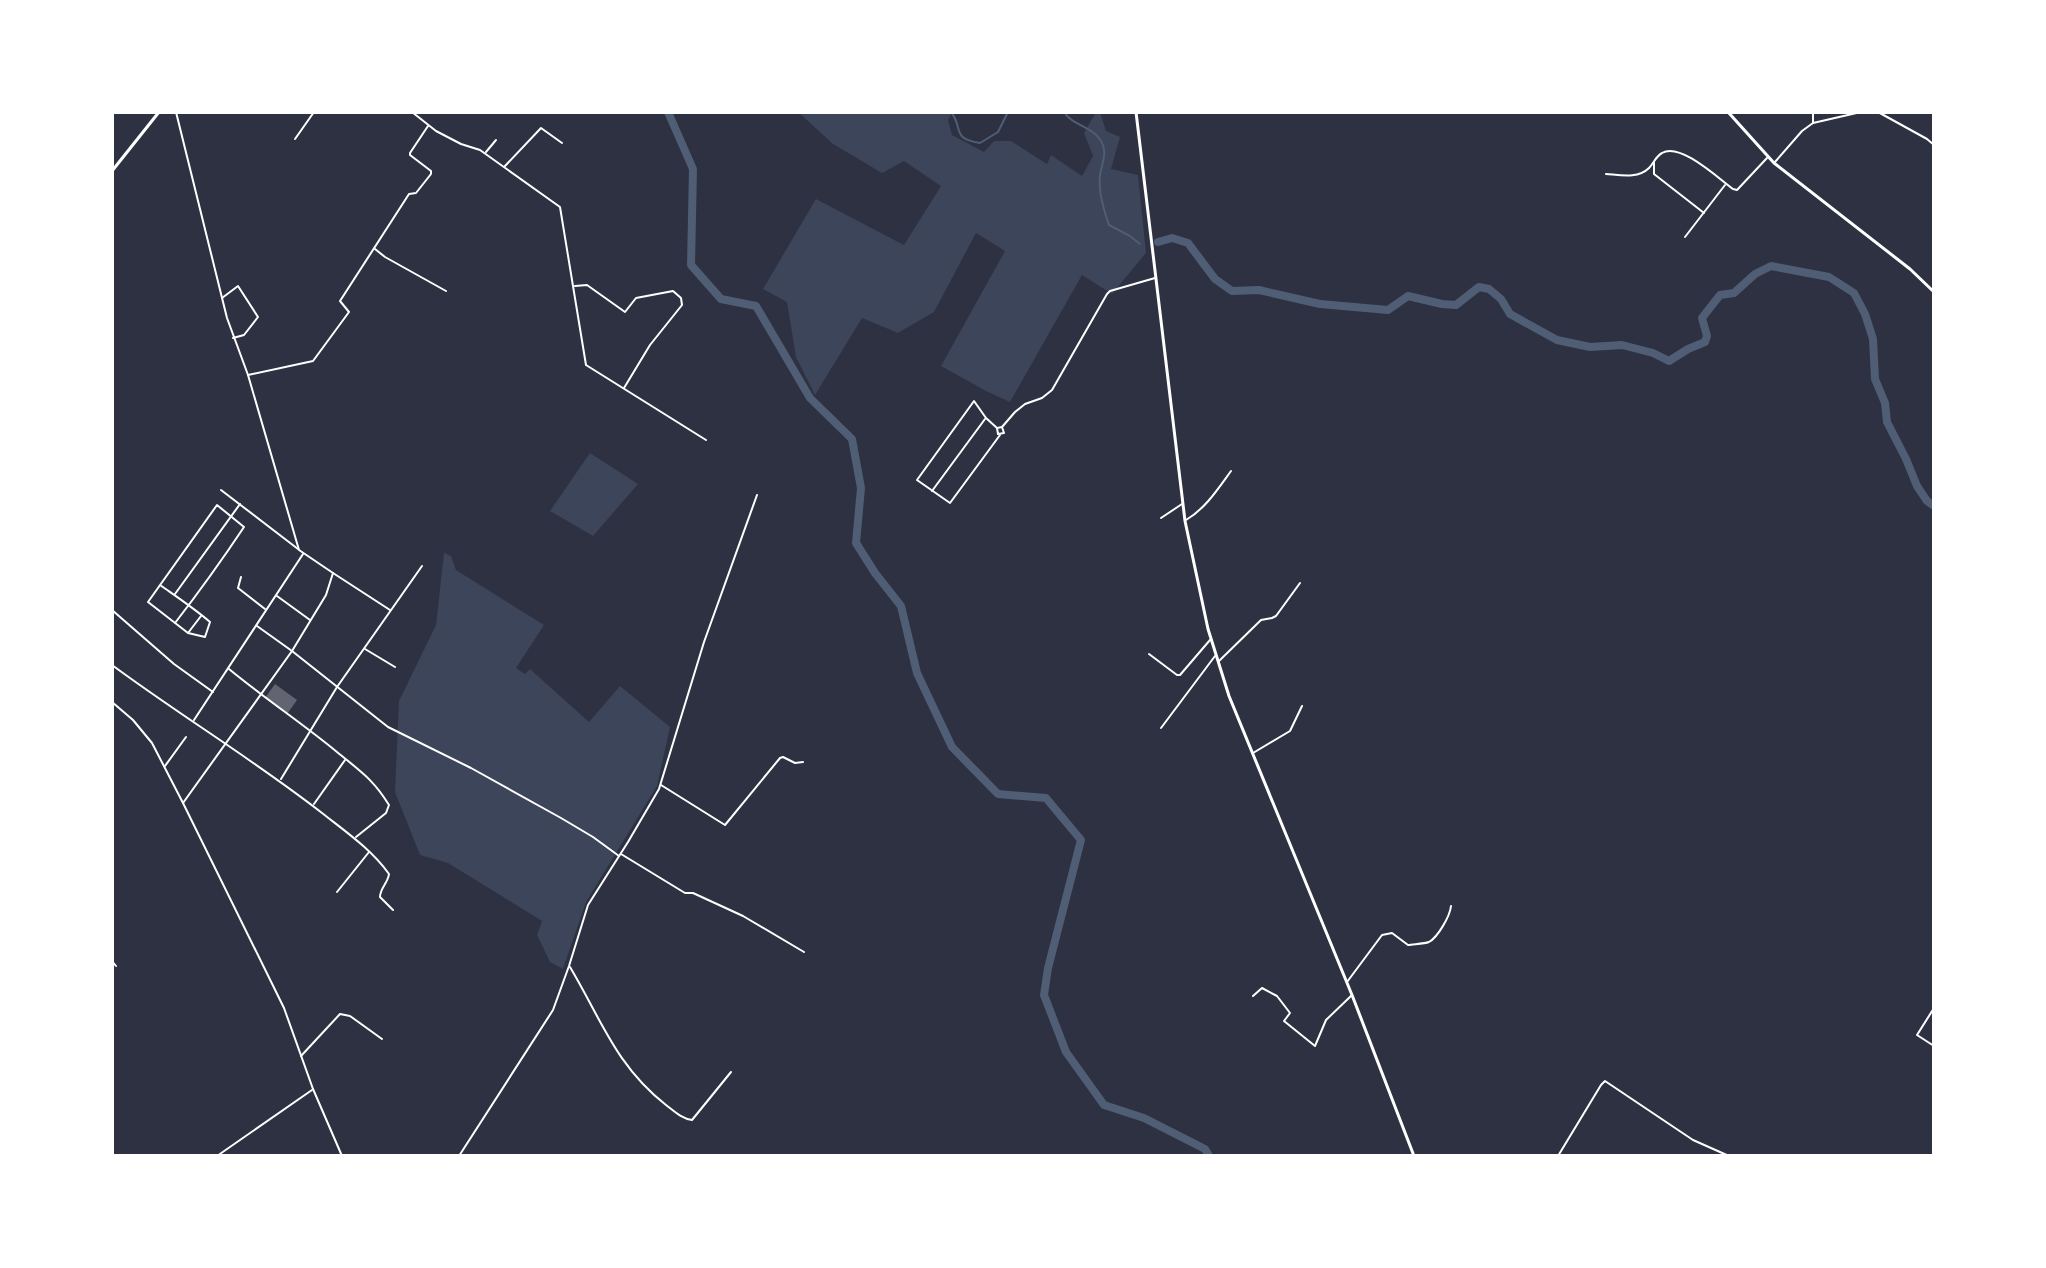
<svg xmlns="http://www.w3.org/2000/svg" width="2046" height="1268" viewBox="0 0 2046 1268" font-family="'Work Sans',sans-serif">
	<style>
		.green { fill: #3c4559 }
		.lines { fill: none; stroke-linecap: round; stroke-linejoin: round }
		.stream { stroke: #4f5d75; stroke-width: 2 }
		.river { stroke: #4f5d75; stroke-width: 8 }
		.building { fill: #626471 }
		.minor { stroke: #fff; stroke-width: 2 }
		.tertiary { stroke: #fff; stroke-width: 2 }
		.secondary { stroke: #fff; stroke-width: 3 }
		.primary { stroke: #fff; stroke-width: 3 }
	</style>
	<rect width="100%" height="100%" fill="#2d3142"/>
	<g class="green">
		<polygon points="798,112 952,112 948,120 952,135 984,152 994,141 1011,141 1047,164 1051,155 1082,176 1093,156 1084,133 1096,112 1100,112 1106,131 1120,137 1111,169 1138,175 1146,253 1112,294 1082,275 1010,402 986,391 941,366 1005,251 976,233 934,312 898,333 862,318 815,395 796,357 787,302 763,289 816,199 904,245 941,186 904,161 882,173 833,144"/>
		<polygon points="590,453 638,484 593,536 550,511"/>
		<polygon points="444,553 451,556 456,570 544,625 516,668 525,674 530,669 589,722 620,686 670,727 657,786 586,902 563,969 550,962 537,935 542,921 448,863 420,855 395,792 399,701 436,625"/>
	</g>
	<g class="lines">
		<g class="stream">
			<path d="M951 112C964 128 950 138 980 143L998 132 1008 112"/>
			<path d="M1064 112C1072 125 1090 126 1099 138 1109 151 1102 162 1100 175 1098 190 1104 211 1109 225L1130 236 1140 244"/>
		</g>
		<g class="river">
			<polyline points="668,112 693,169 691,265 721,299 756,306 810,398 852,439 861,488 856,543 875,573 901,606 917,673 952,747 998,794 1046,798 1081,840 1048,968 1044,995 1066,1052 1104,1105 1144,1118 1205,1149 1209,1156"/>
			<polyline points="1158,242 1172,238 1188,243 1215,279 1232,291 1259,290 1320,304 1388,310 1408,296 1442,304 1456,305 1479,287 1489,289 1501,299 1510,314 1557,340 1590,347 1622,345 1653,353 1669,361 1688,349 1705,342 1707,336 1702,318 1720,295 1734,293 1755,274 1771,266 1829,277 1854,293 1865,314 1873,339 1875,379 1885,403 1887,422 1906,459 1917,486 1927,501 1934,506"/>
		</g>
	</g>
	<polygon class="building" points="275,684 297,700 287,714 265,698"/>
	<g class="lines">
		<g class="minor">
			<polyline points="412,112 436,131 461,144 480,150 560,207 586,365 706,440"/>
			<polyline points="1878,112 1927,139 1934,145"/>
			<polyline points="1813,123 1813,112"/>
			<polyline points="295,139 314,112"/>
			<polyline points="486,152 496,140"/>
			<polyline points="1654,162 1654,174 1704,213"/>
			<polyline points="1775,162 1802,131 1813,123 1861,112"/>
			<polyline points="505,166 541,128 562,143"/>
			<path d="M1606 174C1620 175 1638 179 1649 168 1654 163 1656 156 1662 153 1680 142 1718 178 1733 189L1737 190 1767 158"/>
			<polyline points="1685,237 1725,185"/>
			<polyline points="375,249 385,257 446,291"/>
			<polyline points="575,286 587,285 625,312 636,298 673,291 681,298 682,305 650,345 624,388"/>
			<polyline points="222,298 238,286 258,317 244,335 233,338"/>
			<polyline points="248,375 313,361 349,312 340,301 409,194 416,193 431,174 431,171 410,155 410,153 428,126"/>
			<polyline points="1002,427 1004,433 998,434 997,428 1002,427 1015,412 1025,404 1042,398 1052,390 1107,294 1110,291 1155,278"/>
			<polyline points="997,428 986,418 974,401 917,480 950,503 1000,435"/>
			<polyline points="221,490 298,549"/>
			<polyline points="932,491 985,419"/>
			<polyline points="1161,518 1182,504"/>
			<path d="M1186 520C1205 509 1218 489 1231 471"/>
			<polyline points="333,573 390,610"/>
			<polyline points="241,577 238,588 265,609"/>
			<path d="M160 585C177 597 195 609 210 622L205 637 188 633 148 602 217 505 244 527C222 560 199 592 175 623"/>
			<polyline points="175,594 240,504"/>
			<polyline points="277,596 310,620"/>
			<polyline points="112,610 174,664 213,692"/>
			<polyline points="257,626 292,651 388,727 471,768 561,818 593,837 619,856"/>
			<polyline points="188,633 201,616"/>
			<polyline points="365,649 395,667"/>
			<polyline points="1149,654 1177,675 1180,675 1210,640"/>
			<polyline points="1219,661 1261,620 1272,618 1276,616 1300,583"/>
			<path d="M112 665C181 716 254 760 322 813 346 832 371 849 389 874 388 883 380 888 380 897L393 910"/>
			<path d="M229 669C264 698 302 723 337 752 360 771 373 779 389 805L386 813 356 837"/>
			<polyline points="194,720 303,554"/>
			<polyline points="1161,728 1215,656"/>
			<polyline points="1253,753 1290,731 1302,706"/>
			<polyline points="165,766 186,737"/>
			<polyline points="281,779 337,687 422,566"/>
			<polyline points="661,785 725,825 780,758 783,757 795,763 803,762"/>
			<polyline points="314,804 345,760"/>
			<polyline points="621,854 685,893 693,893 743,916 804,952"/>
			<polyline points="337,892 369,852"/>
			<polyline points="112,961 116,966"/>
			<path d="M570 967C601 1019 616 1066 666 1105 674 1111 682 1119 692 1120L731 1072"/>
			<path d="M1347 982 1382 935 1392 933 1408 945C1413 944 1424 944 1429 942 1438 937 1450 916 1451 906"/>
			<polyline points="1253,996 1262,988 1277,996 1290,1013 1284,1021 1315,1046 1326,1020 1352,995"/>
			<polyline points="1934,1008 1917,1035 1934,1046"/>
			<polyline points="301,1056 340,1014 350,1016 382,1039"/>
			<polyline points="217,1156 312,1090"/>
			<polyline points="459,1156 553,1010 569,966 588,905 628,842 659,789 704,642 757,495"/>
			<polyline points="1558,1156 1601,1085 1605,1081 1693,1140 1729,1156"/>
		</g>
		<g class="tertiary">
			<polyline points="176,112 227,318 248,375 299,550 333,573 326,595 292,651 183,803"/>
			<polyline points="112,702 133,720 152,743 183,803 284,1008 313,1089 342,1156"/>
		</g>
		<g class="secondary">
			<polyline points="1136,112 1185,521 1208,629 1229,696 1352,995 1414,1156"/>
			<polyline points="1728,112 1774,163 1910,269 1934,292"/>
		</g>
		<polyline class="primary" points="112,171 159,112"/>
	</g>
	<rect width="2046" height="1268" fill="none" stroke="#ffffff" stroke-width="228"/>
</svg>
